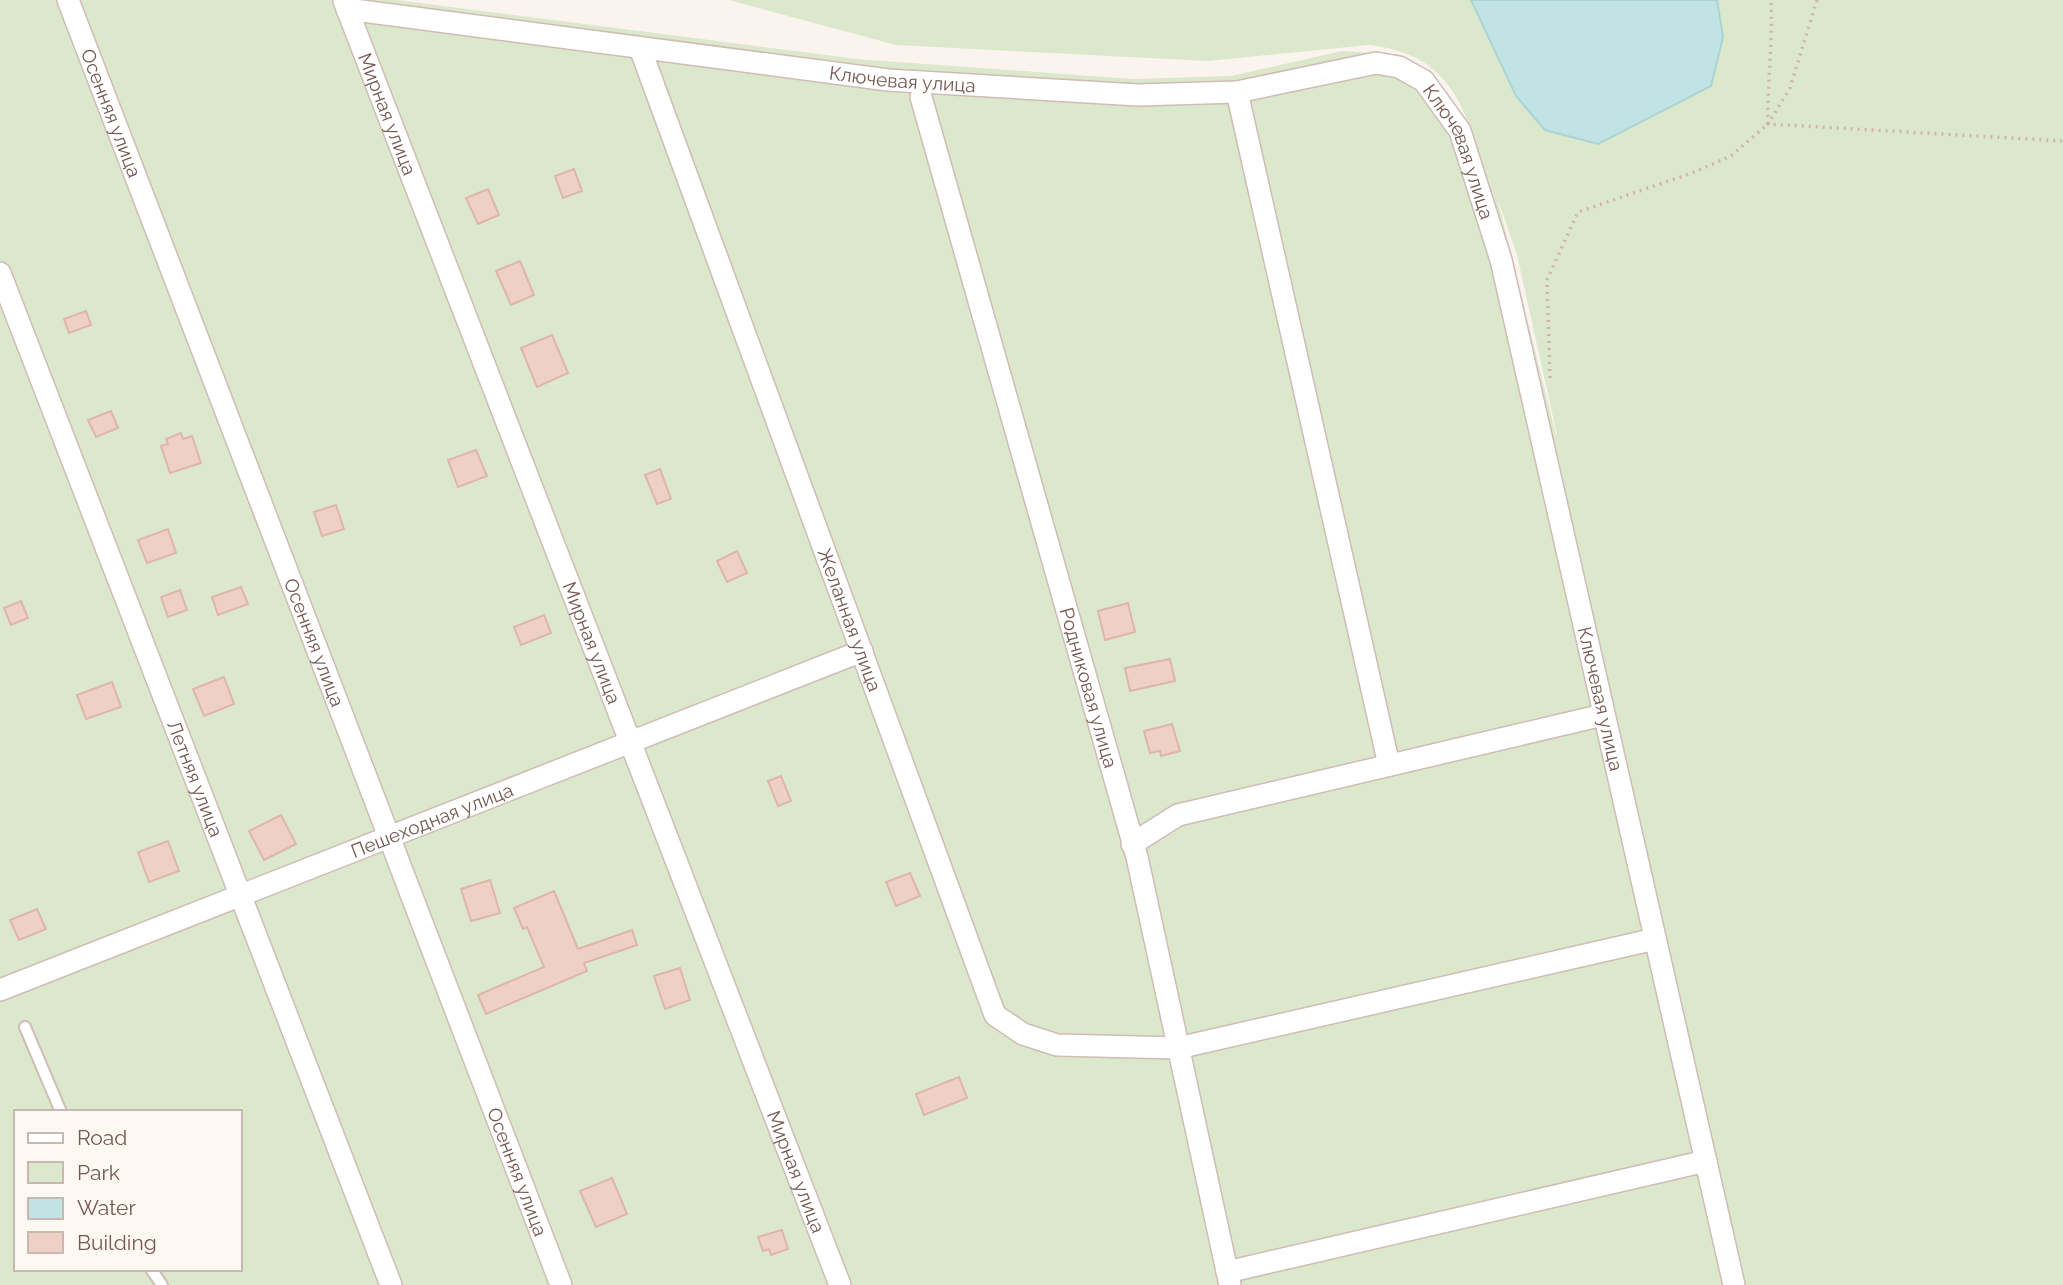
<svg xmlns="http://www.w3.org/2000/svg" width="2063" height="1285" viewBox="0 0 2063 1285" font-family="Raleway,sans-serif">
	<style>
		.green { fill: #dce8cc; fill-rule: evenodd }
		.water { fill: #c2e3e3; stroke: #aad4d4; stroke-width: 2 }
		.building { fill: #eed0c7; stroke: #dfb5a9; stroke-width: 2 }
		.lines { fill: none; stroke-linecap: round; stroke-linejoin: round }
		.service-casing { stroke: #cfbcb5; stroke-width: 14 }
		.minor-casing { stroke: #cfbcb5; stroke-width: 24 }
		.path { stroke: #d3b3a9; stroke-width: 3.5; stroke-dasharray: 2 5; stroke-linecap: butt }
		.service { stroke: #fff; stroke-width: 10 }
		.minor { stroke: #fff; stroke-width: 21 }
		.labels { text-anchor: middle; stroke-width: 7; stroke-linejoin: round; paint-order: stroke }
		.street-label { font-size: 19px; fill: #755851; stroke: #fef8f3 }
	</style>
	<rect width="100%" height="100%" fill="#fbf3ed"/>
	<path class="green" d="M0 0H396L857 59 1133 79 1231 76 1342 51 1399 55 1436 78 1468 122C1449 73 1421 51 1369 45L1207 61 896 45 729 0H1471L1516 96 1545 130 1598 144 1723 37 1717 0H2063V1285H0ZM1497 197 1517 255 1557 435H1556ZM16 1112H240V1269H16Z"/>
	<polygon class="water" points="1471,0 1717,0 1723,37 1711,86 1598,144 1545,130 1516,96"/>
	<g class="building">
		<polygon points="574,169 582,191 563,198 555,176"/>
		<polygon points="488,189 499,215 478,224 466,198"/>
		<polygon points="520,261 534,295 511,305 496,271"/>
		<polygon points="86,311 91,325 69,333 64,319"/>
		<polygon points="552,335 568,373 537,387 521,348"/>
		<polygon points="111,411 118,428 96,437 88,420"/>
		<polygon points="181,433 183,439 192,436 201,463 170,473 161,446 168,444 166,439"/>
		<polygon points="476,450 487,476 458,487 448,460"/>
		<polygon points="660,469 671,499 657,504 645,475"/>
		<polygon points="336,505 344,529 322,536 314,512"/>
		<polygon points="168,529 176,553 147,563 138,540"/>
		<polygon points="737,551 747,573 727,582 717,561"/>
		<polygon points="241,587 248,604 218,615 212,597"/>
		<polygon points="180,590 187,610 168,617 161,597"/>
		<polygon points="21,601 28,618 11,625 4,608"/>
		<polygon points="1128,603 1135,632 1105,640 1098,611"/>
		<polygon points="544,615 551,633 521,645 514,627"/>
		<polygon points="1170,659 1175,681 1130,691 1125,668"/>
		<polygon points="224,677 234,704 204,716 193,689"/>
		<polygon points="112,682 121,707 86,719 77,695"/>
		<polygon points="1172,724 1180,751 1161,756 1160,751 1150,753 1144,731"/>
		<polygon points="781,776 791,801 778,806 768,781"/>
		<polygon points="281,815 296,844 264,860 249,831"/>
		<polygon points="168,841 179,871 149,882 138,852"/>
		<polygon points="910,873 920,896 896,906 886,882"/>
		<polygon points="490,880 500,913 471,921 461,889"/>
		<polygon points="554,891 578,949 632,930 637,945 584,963 587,971 486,1014 478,995 544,967 527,927 523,929 514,908"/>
		<polygon points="37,909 46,929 19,940 10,920"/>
		<polygon points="680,968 690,1000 665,1009 654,976"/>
		<polygon points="959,1077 967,1098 924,1115 916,1094"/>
		<polygon points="612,1178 627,1214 596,1227 580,1191"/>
		<polygon points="782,1230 788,1249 771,1255 769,1249 763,1251 758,1237"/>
	</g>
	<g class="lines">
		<defs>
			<g id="service">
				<polyline points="25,1027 61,1112"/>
				<polyline points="151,1269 162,1285"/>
			</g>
			<g id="minor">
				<path id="s1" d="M68 0 561 1285"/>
				<path id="s2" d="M344 1 840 1285"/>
				<path id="s3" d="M347 9 888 80 1138 95 1237 92 1376 63 1399 67 1424 81 1460 131 1501 260 1734 1285"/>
				<path id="s4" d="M640 48 995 1015 1023 1034 1057 1045 1178 1048 1655 939"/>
				<polyline points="1237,92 1389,765"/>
				<path id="s5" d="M921 97 1137 857 1230 1285"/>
				<path id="s6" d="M0 273 391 1285"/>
				<polyline points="1132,844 1178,815 1603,715"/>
				<path id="s7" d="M0 990 862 651"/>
				<polyline points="1227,1272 1706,1161"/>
			</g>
		</defs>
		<use href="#service" class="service-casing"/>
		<use href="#minor" class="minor-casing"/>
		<g class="path">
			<polyline points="1817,0 1790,88 1768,124 2063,141"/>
			<path d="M1550 378 1547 280 1578 212 1692 173 1731 156 1768 124C1767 82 1773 42 1771 0"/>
		</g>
		<use href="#service" class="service"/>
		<use href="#minor" class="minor"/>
	</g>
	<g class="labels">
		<g class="street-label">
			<text dy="7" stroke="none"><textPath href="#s3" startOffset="560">Ключевая улица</textPath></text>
			<text dy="7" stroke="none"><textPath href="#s1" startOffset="121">Осенняя улица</textPath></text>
			<text dy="7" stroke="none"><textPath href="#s2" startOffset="121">Мирная улица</textPath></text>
			<text dy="7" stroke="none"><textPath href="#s3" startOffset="1169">Ключевая улица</textPath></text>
			<text dy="7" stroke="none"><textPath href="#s4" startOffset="609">Желанная улица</textPath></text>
			<text dy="7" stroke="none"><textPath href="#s1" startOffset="688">Осенняя улица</textPath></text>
			<text dy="7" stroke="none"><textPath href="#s2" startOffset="688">Мирная улица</textPath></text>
			<text dy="7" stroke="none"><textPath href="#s5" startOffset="614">Родниковая улица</textPath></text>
			<text dy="7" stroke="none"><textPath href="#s3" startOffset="1736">Ключевая улица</textPath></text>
			<text dy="7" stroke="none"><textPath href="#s6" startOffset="542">Летняя улица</textPath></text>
			<text dy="7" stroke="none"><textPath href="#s7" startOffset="464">Пешеходная улица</textPath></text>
			<text dy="7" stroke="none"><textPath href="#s2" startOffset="1255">Мирная улица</textPath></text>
			<text dy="7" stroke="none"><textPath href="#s1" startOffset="1255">Осенняя улица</textPath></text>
		</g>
	</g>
	<rect x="14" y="1110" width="228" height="161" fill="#fef8f3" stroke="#c7b8b2" stroke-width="2"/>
	<rect x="28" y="1133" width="35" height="10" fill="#ffffff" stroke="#c7b8b2" stroke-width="2"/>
	<text x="77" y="1145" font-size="21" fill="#755851">Road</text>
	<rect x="28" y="1162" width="35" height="21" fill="#dce8cc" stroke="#c7b8b2" stroke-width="2"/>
	<text x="77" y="1180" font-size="21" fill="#755851">Park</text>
	<rect x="28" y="1198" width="35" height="21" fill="#c2e3e3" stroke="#c7b8b2" stroke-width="2"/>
	<text x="77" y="1215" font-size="21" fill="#755851">Water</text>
	<rect x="28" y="1232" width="35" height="21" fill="#eed0c7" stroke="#c7b8b2" stroke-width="2"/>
	<text x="77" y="1250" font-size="21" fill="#755851">Building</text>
</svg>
